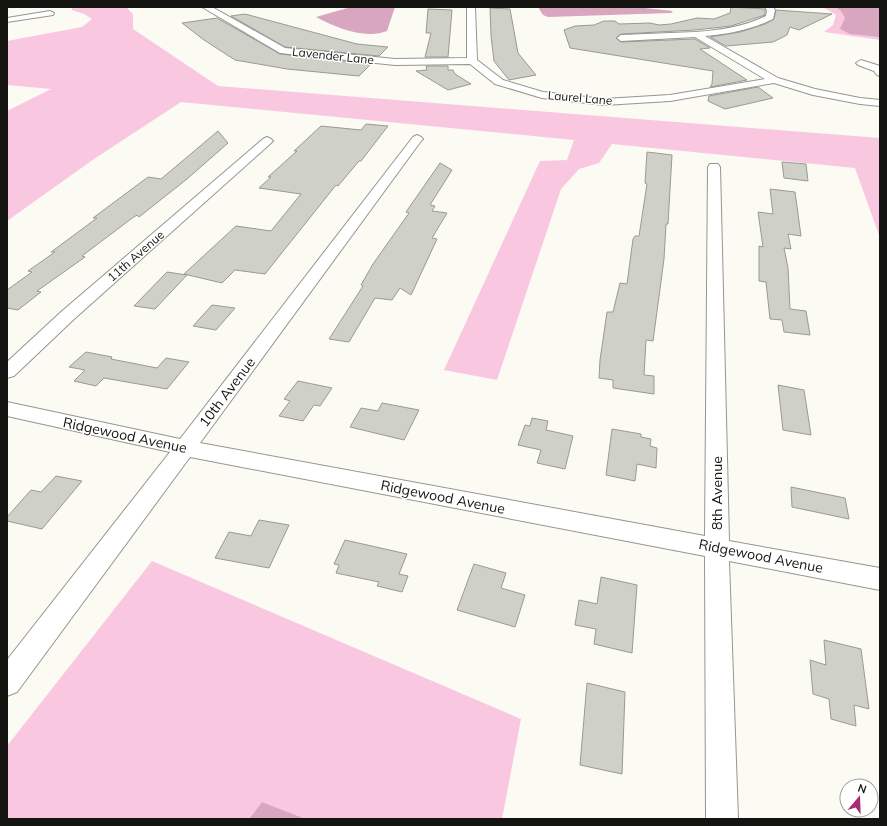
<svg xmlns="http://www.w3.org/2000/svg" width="887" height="826" viewBox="0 0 887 826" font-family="Mulish,sans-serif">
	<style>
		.green { fill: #f9c7df }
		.water { fill: #d8a6be }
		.building { fill: #cfd0c8; stroke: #999a92 }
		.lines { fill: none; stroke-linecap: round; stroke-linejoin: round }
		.minor-casing { stroke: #95968e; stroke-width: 2 }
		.minor { fill: #fff; fill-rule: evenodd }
		.labels { text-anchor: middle; stroke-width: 3; stroke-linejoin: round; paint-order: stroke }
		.far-street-label { font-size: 12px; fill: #141411; stroke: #fffffe }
		.street-label { font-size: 14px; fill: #141411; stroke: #fffffe }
	</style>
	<rect width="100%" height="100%" fill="#fbfbf3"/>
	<g class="green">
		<polygon points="72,7 126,7 133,14 133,29 218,86 880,138 880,238 855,168 612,144 599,163 579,169 561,189 497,380 444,370 540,161 567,160 574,140 181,102 94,159 7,221 7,111 51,89 7,85 7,41 82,27 92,19 84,14 72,10"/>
		<polygon points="823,7 880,7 880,40 824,32 833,25 836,15"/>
		<polygon points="152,561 521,719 502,819 306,819 262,802 249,819 7,819 7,746"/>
	</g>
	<g class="water">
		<path d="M351 7H395L387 31C365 40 335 27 316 17Z"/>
		<polygon points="538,7 635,7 673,11 671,13 548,17 543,15"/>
		<polygon points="836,7 880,8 880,37 850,34 840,29 845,18 841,11"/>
		<polygon points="262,802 306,819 249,819"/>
	</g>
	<g class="building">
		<polygon points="731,7 765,9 765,15 731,26 695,30 621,34 616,38 621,42 695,39 710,48 700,49 747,80 710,87 712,84 713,71 570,48 564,30 575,26 594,25 604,21 615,21 619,24 650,23 659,25 671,24 697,18 714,19 730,13"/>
		<polygon points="490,8 510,9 518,53 536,75 509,80 494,61 491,36"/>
		<polygon points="428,9 452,10 448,57 425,57 431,33 426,33"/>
		<polygon points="776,10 832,14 799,30 790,27 787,35 773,42 726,46 710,37 740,32 765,24 774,19"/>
		<polygon points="245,14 357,44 388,47 379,56 285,47 231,16"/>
		<polygon points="217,18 280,54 371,64 359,76 287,69 235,60 204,40 182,23"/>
		<polygon points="426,66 448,66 448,70 453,70 455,74 471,84 448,90 416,71 427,70"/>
		<polygon points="758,87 773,98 725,109 708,101 709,96"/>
		<polygon points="366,124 388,126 361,161 359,161 338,186 336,185 265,274 235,270 222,283 184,274 236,226 271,231 301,194 259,188 271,177 268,177 297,151 294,151 321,126 361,130"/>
		<polygon points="218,131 228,143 187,179 139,217 137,215 131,219 82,256 85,257 37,291 41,292 18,310 7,308 7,290 32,272 28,271 55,252 51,252 97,218 93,218 148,177 161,179"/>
		<polygon points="647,152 672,155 668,224 666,224 664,259 653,341 646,340 644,375 654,376 654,394 613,388 613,380 599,378 600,360 607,312 613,312 620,283 627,284 633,239 635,236 639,236 647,184 645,183"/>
		<polygon points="782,162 806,164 808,181 784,178"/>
		<polygon points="440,163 452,170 430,205 435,206 432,211 447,213 432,238 437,239 411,295 400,288 392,300 375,298 349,342 329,339 363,286 361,285 373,264 409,213 406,212"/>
		<polygon points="770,189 795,192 801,236 788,234 791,249 784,248 788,268 790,309 806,311 810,335 784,332 782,320 770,319 766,282 759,281 759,246 763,247 758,212 773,214"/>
		<polygon points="167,272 187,275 155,309 134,306"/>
		<polygon points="212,305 235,308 216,330 193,326"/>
		<polygon points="86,352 112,357 111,359 157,368 166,358 189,362 167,389 104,378 96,386 74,381 85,370 69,367"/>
		<polygon points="298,381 332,388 320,406 314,405 303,421 279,416 290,401 284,399"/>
		<polygon points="778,385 804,390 811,435 783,430"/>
		<polygon points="382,403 419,410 404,440 350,427 361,408 378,411"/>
		<polygon points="532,418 548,421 546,430 573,436 565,469 537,463 541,450 518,445 525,425 530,426"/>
		<polygon points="612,429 641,434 641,437 651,439 650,446 657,448 656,468 637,464 635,481 606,475"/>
		<polygon points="56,476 82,481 42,529 7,521 7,517 31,490 41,492"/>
		<polygon points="791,487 845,498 849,519 792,507"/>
		<polygon points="259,520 289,525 269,568 215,558 229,532 251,536"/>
		<polygon points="345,540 407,554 399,574 408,576 402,592 377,586 379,582 336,573 339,565 334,564"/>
		<polygon points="474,564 506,573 501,588 525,595 515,627 457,610"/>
		<polygon points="601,577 637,585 632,653 594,644 596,629 575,625 579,600 597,604"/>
		<polygon points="824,640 861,649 869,709 854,705 856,726 831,719 829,699 813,694 810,660 826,665"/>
		<polygon points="587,683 625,692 622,774 580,765"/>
	</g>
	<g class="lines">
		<defs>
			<g id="minor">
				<path d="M202 7H212L285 48 395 59 467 58V7H475L477 60 503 80 543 92 604 99 670 95 765 79 695 37 621 41 617 38 621 35C646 34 671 33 695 32 720 30 743 27 766 16L767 10 765 7H773L775 10 773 19C751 30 729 34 705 36L778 78 815 89 860 98 880 100V106L860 104 813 95 774 83 670 101 604 105 542 98 495 84 470 64 395 65 280 53Z"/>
				<polygon points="50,11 54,13 53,15 7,22 7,18"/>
				<polygon points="861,60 880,66 880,76 877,75 874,71 858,65 856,63"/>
				<polygon points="417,135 421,137 423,139 421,141 200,443 705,536 708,167 710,164 718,164 720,167 729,541 880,568 880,590 729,561 738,819 706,819 705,556 190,457 17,692 7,696 7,660 170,452 7,416 7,402 180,439 413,137"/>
				<polygon points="267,137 271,139 273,141 271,143 73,320 14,376 7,378 7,362 61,312 263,139"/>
			</g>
		</defs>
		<use href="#minor" class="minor-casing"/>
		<use href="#minor" class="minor"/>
	</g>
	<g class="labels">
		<g class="far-street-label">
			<text transform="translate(333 56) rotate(6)" y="4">Lavender Lane</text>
			<text transform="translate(580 98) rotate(5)" y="4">Laurel Lane</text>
			<text transform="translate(136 256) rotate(-41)" y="4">11th Avenue</text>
		</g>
		<g class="street-label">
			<text transform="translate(227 392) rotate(-53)" y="5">10th Avenue</text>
			<text transform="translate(125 435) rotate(12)" y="5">Ridgewood Avenue</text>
			<text transform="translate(717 493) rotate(-90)" y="5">8th Avenue</text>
			<text transform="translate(443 497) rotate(11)" y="5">Ridgewood Avenue</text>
			<text transform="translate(761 556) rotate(11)" y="5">Ridgewood Avenue</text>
		</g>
	</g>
	<rect width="887" height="826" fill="none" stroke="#141411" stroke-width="16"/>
	<g transform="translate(859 798) rotate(19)"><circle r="19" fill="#fffffe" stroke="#a1a19f"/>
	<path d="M0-3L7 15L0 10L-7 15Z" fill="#aa2976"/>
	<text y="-6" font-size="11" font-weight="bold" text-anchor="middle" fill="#141411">N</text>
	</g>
</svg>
